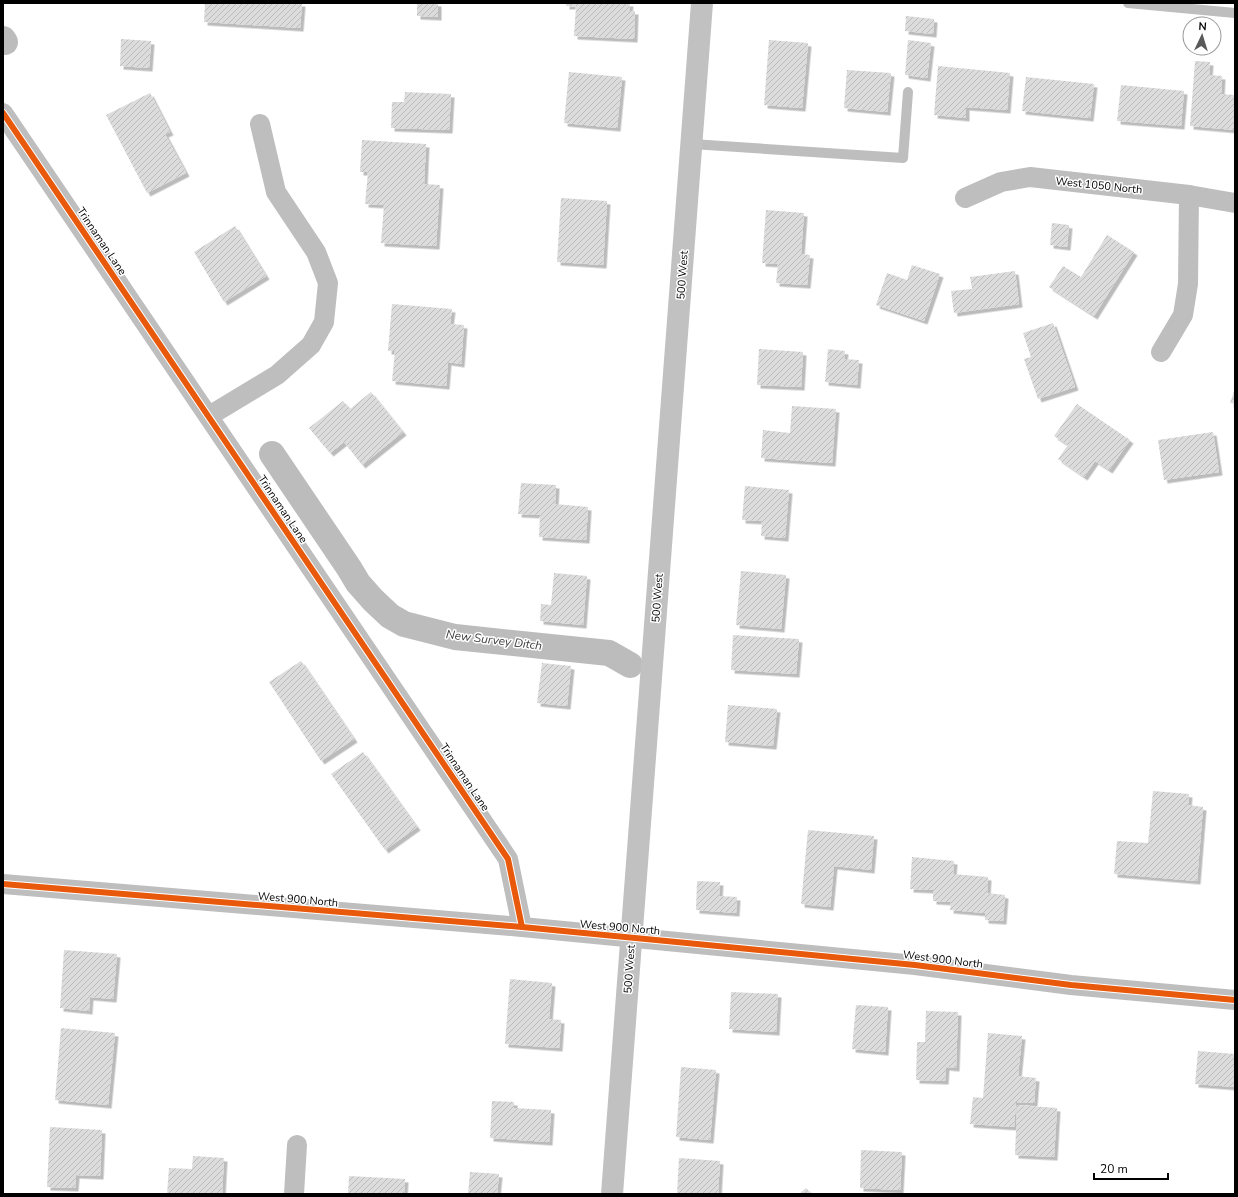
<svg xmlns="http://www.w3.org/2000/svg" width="1238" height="1197" viewBox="0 0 1238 1197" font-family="'Nunito Sans',sans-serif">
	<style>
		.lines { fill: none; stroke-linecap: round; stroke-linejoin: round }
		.canal { stroke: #bcbcbc; stroke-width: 26 }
		.building { fill: url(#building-hatch); filter: url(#shadow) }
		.service { stroke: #bebebe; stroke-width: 10 }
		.minor { stroke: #bebebe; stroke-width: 20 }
		.secondary { stroke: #c1c1c1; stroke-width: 22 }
		.cycleway-casing { stroke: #fff; stroke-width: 8 }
		.cycleway { stroke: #e8590c; stroke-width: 6 }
		.labels { text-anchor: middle; stroke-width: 3; stroke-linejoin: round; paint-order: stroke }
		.street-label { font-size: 11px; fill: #000; stroke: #fff }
		.water-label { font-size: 12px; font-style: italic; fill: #404040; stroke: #fff }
	</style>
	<defs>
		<pattern id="building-hatch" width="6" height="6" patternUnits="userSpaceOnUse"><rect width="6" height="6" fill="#dcdcdc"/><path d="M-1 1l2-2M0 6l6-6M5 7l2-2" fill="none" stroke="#bbb"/></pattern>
		<filter id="shadow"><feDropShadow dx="3.5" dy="3.5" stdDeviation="0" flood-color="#0004"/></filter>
	</defs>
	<rect width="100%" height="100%" fill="#fff"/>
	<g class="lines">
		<g class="canal">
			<polyline points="3,39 5,42"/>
			<polyline points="272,454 349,568 358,583 373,600 390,616 404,624 455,637 609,653 630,665"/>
		</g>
	</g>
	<g class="building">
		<polygon points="205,3 302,3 300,28 204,22"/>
		<polygon points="417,3 438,3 438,17 417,16"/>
		<polygon points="566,3 630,3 629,11 635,11 634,39 574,36 576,6 566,6"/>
		<polygon points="906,16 934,19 933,34 905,31"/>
		<polygon points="121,39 151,41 149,68 120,66"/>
		<polygon points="769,40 808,43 802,108 764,105"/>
		<polygon points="908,40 931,43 927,78 905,75"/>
		<polygon points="1195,61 1210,62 1209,75 1222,76 1221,94 1235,95 1235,130 1190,126"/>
		<polygon points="938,66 1010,73 1007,110 966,107 966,118 934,115"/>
		<polygon points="847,70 891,73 887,112 844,108"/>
		<polygon points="569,72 622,77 617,128 564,123"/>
		<polygon points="1026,77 1094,84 1090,118 1022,111"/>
		<polygon points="1121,85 1184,91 1181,126 1117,121"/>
		<polygon points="405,92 451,94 449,130 391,128 392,102 404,102"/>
		<polygon points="150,93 170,132 165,134 186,173 147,193 106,115"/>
		<polygon points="362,140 426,144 424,184 440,185 436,246 381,243 384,205 365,204 368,172 360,172"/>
		<polygon points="561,198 607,201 603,265 557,262"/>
		<polygon points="766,210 804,213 801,254 810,255 807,285 776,283 778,264 762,263"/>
		<polygon points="1052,223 1069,225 1067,247 1050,245"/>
		<polygon points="235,226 266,276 224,302 194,252"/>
		<polygon points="1107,235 1134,252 1094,316 1049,287 1063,266 1081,277"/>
		<polygon points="912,265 940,274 924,321 876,305 887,273 907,280"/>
		<polygon points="1015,271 1019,304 954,313 951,291 972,289 970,277"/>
		<polygon points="392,304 452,309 450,324 464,325 461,364 448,362 446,386 392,381 395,351 388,351"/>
		<polygon points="1053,323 1075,387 1038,399 1024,359 1031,357 1023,333"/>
		<polygon points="759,349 803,352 801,387 757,385"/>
		<polygon points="828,349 845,351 844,359 859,360 857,385 825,382"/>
		<polygon points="1235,388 1235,404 1230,403"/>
		<polygon points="371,392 403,432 362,465 344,442 330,453 309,428 343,401 350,409"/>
		<polygon points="1077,404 1130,440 1109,470 1095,461 1084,477 1058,459 1068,445 1054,436"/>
		<polygon points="792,406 836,409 832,463 761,458 763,430 790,433"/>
		<polygon points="1213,432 1219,472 1164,480 1158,440"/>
		<polygon points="521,483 556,485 555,504 588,507 586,540 539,537 540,515 518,514"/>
		<polygon points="745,486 789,490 785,538 761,536 762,521 742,520"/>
		<polygon points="741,571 786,575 781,629 736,625"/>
		<polygon points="554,573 587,576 583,625 540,621 541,604 551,605"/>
		<polygon points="733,635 799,639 796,674 731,670"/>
		<polygon points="301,661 354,739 321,761 269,682"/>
		<polygon points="542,663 571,666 567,706 537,703"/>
		<polygon points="728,705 777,709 773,746 725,742"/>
		<polygon points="363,752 417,827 385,850 331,774"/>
		<polygon points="1153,791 1189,794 1188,805 1203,807 1197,881 1114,874 1117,841 1148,843"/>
		<polygon points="808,830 874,836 871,870 834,866 830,907 801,904"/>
		<polygon points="912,857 954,861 953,874 988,877 987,893 1005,895 1003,921 985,920 985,913 950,910 951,902 933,901 933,890 910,889"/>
		<polygon points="697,881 720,882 719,896 737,897 736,913 696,910"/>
		<polygon points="64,950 117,954 113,999 90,997 89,1011 60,1008"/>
		<polygon points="510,979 552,983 549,1019 561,1020 559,1048 505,1044"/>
		<polygon points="731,992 778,994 776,1032 729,1029"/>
		<polygon points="856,1005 888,1007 885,1052 852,1049"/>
		<polygon points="926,1011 958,1012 956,1068 946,1067 945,1081 916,1080 917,1042 925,1042"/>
		<polygon points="61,1028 115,1033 108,1105 55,1100"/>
		<polygon points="988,1033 1022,1036 1018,1076 1036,1078 1034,1103 1016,1102 1014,1127 970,1124 973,1097 983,1098"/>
		<polygon points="1198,1051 1235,1054 1235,1087 1195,1084"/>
		<polygon points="681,1067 716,1070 710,1140 676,1137"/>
		<polygon points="492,1101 514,1102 514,1108 551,1110 549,1142 490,1138"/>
		<polygon points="1017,1105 1057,1108 1054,1157 1015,1155"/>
		<polygon points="50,1127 102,1130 100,1176 76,1175 75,1188 47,1187"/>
		<polygon points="861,1150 902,1152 900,1190 860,1188"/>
		<polygon points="193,1156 224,1158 222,1194 167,1194 169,1168 192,1169"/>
		<polygon points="679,1158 720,1161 718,1194 677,1194"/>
		<polygon points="470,1172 499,1174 497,1194 468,1194"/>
		<polygon points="349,1176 405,1179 404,1194 348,1194"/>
		<polygon points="806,1188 812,1194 799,1194"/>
	</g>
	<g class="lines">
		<g class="service">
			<polyline points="1128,3 1235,13"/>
			<polyline points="692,144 903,158 908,92"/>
		</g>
		<g class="minor">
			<polyline points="3,113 508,859 522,927"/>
			<polyline points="965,198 1001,182 1030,177 1189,195 1235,203"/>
			<polyline points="1161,352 1183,315 1188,284 1189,195"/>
			<polyline points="209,416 277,375 311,345 324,322 328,283 316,252 276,192 260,124"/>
			<polyline points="3,884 522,927 915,965 1071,985 1235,1000"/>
			<polyline points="294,1194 297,1145"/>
		</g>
		<polyline class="secondary" points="612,1194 702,3"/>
		<defs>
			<g id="cycleway">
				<polyline points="3,113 508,859 522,927"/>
				<polyline points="3,884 522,927 915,965 1071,985 1235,1000"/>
			</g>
		</defs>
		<use href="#cycleway" class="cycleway-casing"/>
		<use href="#cycleway" class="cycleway"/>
	</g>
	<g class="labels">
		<g class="street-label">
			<text transform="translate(1099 185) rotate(6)" y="4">West 1050 North</text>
			<text transform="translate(102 241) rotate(56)" y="4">Trinnaman Lane</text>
			<text transform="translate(682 275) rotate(-86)" y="4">500 West</text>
			<text transform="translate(283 509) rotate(56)" y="4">Trinnaman Lane</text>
			<text transform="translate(657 598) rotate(-86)" y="4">500 West</text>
			<text transform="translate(465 777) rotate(56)" y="4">Trinnaman Lane</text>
			<text transform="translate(298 899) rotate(5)" y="4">West 900 North</text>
			<text transform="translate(620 927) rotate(5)" y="4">West 900 North</text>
			<text transform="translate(943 959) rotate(7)" y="4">West 900 North</text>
			<text transform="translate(629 969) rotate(-86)" y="4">500 West</text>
		</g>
		<g class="water-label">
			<text transform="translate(494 640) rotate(7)" y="4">New Survey Ditch</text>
		</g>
	</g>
	<rect width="1238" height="1197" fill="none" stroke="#000000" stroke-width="8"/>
	<g transform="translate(1202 36) rotate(4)"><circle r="19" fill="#ffffff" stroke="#999999"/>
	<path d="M0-3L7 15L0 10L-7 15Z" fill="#595959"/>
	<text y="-6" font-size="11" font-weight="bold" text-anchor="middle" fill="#000000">N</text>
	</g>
	<path d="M1094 1173v6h74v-6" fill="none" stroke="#000000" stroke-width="2"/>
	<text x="1100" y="1173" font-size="12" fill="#000000" stroke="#ffffff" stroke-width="3" paint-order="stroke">20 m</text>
</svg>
